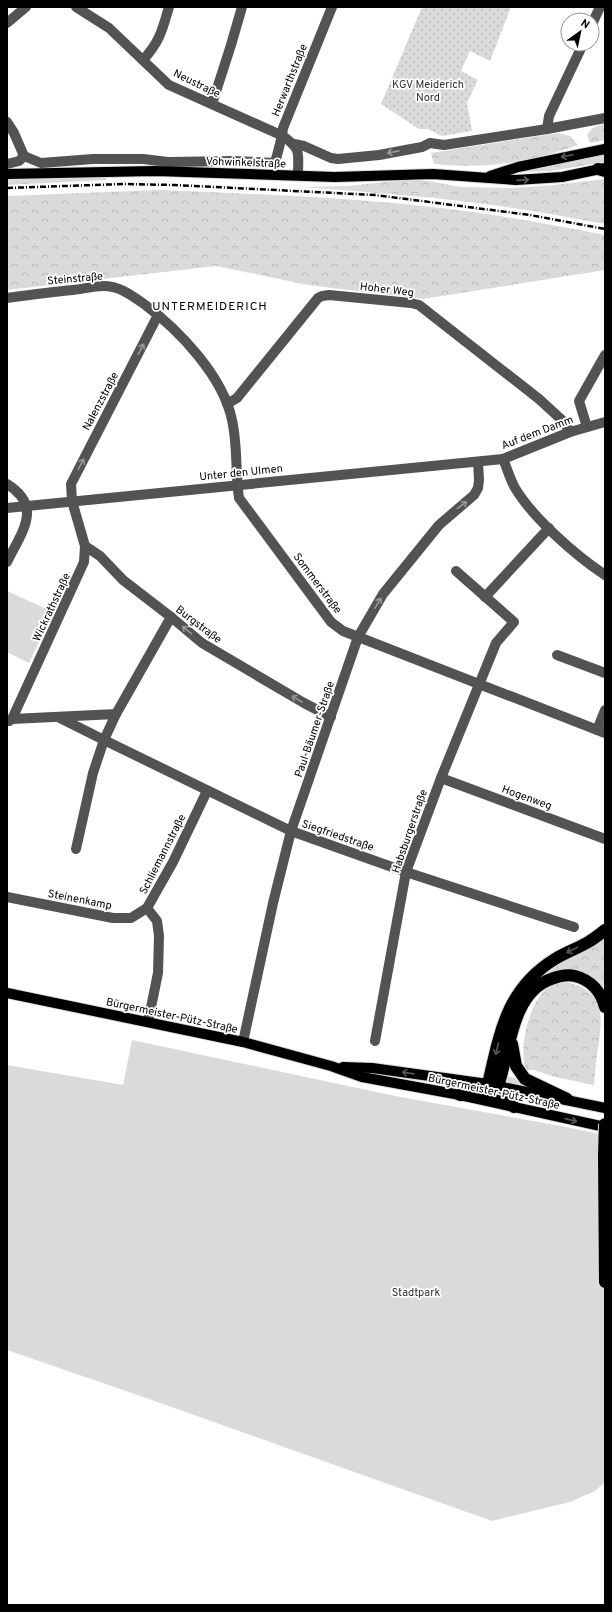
<svg xmlns="http://www.w3.org/2000/svg" width="612" height="1612" viewBox="0 0 612 1612" font-family="Overpass,sans-serif">
	<style>
		.grass { fill: url(#grass-tufts) }
		.forest { fill: url(#forest-crowns) }
		.park { fill: #dadada }
		.garden { fill: url(#garden-dots) }
		.lines { fill: none; stroke-linecap: round; stroke-linejoin: round }
		.major-casing { stroke: #dbdbdb; stroke-width: 12 }
		.highway-casing { stroke: #dbdbdb; stroke-width: 14 }
		.minor { stroke: #535353; stroke-width: 10 }
		.major { stroke: #000; stroke-width: 10 }
		.highway { stroke: #000; stroke-width: 12 }
		.rail { stroke: #000; stroke-width: 2.5; stroke-dasharray: 6 2 1 2; stroke-linecap: butt }
		.highway-bridge-casing { stroke: #dbdbdb; stroke-width: 14; stroke-linecap: butt }
		.highway-bridge { stroke: #000; stroke-width: 12 }
		.oneway { stroke: #989898 }
		.oneway2 { stroke: #595959 }
		.labels { text-anchor: middle; stroke-width: 3.5; stroke-linejoin: round; paint-order: stroke }
		.street-label { font-size: 11px; fill: #000; stroke: #fff }
		.park-label { font-size: 11px; fill: #313131; stroke: #fff }
		.neighbourhood-label { font-size: 12px; letter-spacing: 1px; fill: #000; stroke: #fff }
	</style>
	<defs>
		<pattern id="grass-tufts" width="24" height="20" patternUnits="userSpaceOnUse"><rect width="24" height="20" fill="#dadada"/><path d="M3 7l-1-3M5 7V3M7 7l1-3M15 17l-1-3M17 17v-4M19 17l1-3" fill="none" stroke="#b9b9b9"/></pattern>
		<pattern id="forest-crowns" width="20" height="18" patternUnits="userSpaceOnUse"><rect width="20" height="18" fill="#dadada"/><path d="M2 6a3 3 0 1 1 6 0M12 15a3 3 0 1 1 6 0" fill="none" stroke="#b9b9b9"/></pattern>
		<pattern id="garden-dots" width="8" height="8" patternUnits="userSpaceOnUse"><rect width="8" height="8" fill="#dadada"/><path d="M2 2h.1M6 6h.1" fill="none" stroke="#b9b9b9" stroke-width="1.8" stroke-linecap="round"/></pattern>
	</defs>
	<rect width="100%" height="100%" fill="#fff"/>
	<g class="grass">
		<polygon points="605,152 605,162 551,171 518,172"/>
		<polygon points="506,1076 516,1078 523,1085 523,1087 505,1083"/>
	</g>
	<g class="forest">
		<path d="M605 124V140L590 143 587 135C592 127 596 126 605 124Z"/>
		<path d="M558 133 570 136 578 145C528 163 486 169 434 164L431 153Z"/>
		<polygon points="106,175 106,180 7,185 7,179"/>
		<path d="M605 179V224C583 220 561 216 539 212 461 199 382 193 303 187L347 186 405 180 429 181 460 187 510 188 554 185Z"/>
		<path d="M160 190C251 194 342 197 432 207 490 213 548 224 605 235V270L423 299 308 285 216 266 7 290V196Z"/>
		<path d="M605 939V984L603 987C592 978 576 969 561 970 556 970 550 972 545 973L567 958Z"/>
		<path d="M564 982C605 990 603 1014 598 1048 596 1060 595 1073 594 1085L555 1077 534 1070H526C518 1048 529 1003 547 988 552 984 558 983 564 982Z"/>
	</g>
	<g class="park">
		<polygon points="7,591 53,612 29,663 7,652"/>
		<polygon points="132,1040 395,1096 566,1127 605,1135 605,1482 595,1491 570,1502 492,1521 152,1400 7,1350 7,1065 123,1085"/>
	</g>
	<polygon class="garden" points="422,7 511,7 490,61 470,51 461,71 478,80 467,103 472,131 442,136 428,129 419,129 381,104"/>
	<g class="lines">
		<defs>
			<g id="major">
				<polyline points="7,174 155,171 335,177 433,174 516,180 562,177 605,168"/>
				<polyline points="490,176 518,167 605,149"/>
				<polyline points="7,993 243,1042 331,1066 362,1077 460,1095 605,1127"/>
				<polyline points="343,1067 372,1068 488,1084 605,1108"/>
			</g>
			<g id="highway">
				<polyline points="598,169 605,171"/>
				<polyline points="512,1044 516,1066 525,1079 567,1099"/>
				<path d="M460 1095C473 1094 490 1097 498 1086 510 1052 511 993 551 979 559 976 567 974 575 976 591 980 601 992 605 1007"/>
				<path d="M514 1107 500 1097 488 1084C500 1033 506 989 555 959 566 952 579 948 590 941 595 938 600 934 605 930"/>
				<polyline points="604,1155 605,1282"/>
			</g>
		</defs>
		<use href="#major" class="major-casing"/>
		<use href="#highway" class="highway-casing"/>
		<g class="minor">
			<path d="M76 7 109 28 169 85 283 136C302 150 298 153 298 175"/>
			<polyline points="7,23 26,7"/>
			<polyline points="592,24 600,7"/>
			<path d="M143 60C160 41 162 31 169 7"/>
			<polyline points="212,104 231,45 242,7"/>
			<polyline points="7,122 14,133 24,156"/>
			<polyline points="547,129 549,116 583,44"/>
			<polyline points="294,144 304,146 331,158 338,159 379,155 422,147 430,143 444,145 547,129 605,118"/>
			<path d="M24 156 41 163 93 159H143L168 162 234 161 275 163C278 151 282 139 283 128L332 7"/>
			<polyline points="7,164 19,161 24,156"/>
			<path d="M7 298C29 295 51 292 73 290 83 289 93 286 103 286 120 286 131 295 144 304 179 330 223 376 232 420 238 446 235 472 239 498L331 622 343 631 605 733"/>
			<polyline points="227,404 237,398 318,298 322,296 329,295 411,303 419,305 539,399 563,421 570,432"/>
			<polyline points="587,427 579,401 605,355"/>
			<path d="M503 459C507 468 510 479 515 488 533 518 575 555 605 575"/>
			<path d="M7 484C44 507 21 533 7 562"/>
			<polyline points="7,508 503,459 570,432 605,422"/>
			<polyline points="85,546 100,556 123,580 171,617 202,643 304,703 331,717"/>
			<polyline points="485,597 549,528"/>
			<polyline points="557,655 605,673"/>
			<polyline points="60,718 104,740 116,714"/>
			<polyline points="12,719 84,562 85,546 72,501 71,484 158,315"/>
			<polyline points="9,721 12,719 116,714 171,617"/>
			<polyline points="597,730 605,710"/>
			<polyline points="441,778 605,839"/>
			<polyline points="76,849 93,773 104,740 291,831 406,872 574,927"/>
			<polyline points="7,897 113,918 131,918 147,908"/>
			<polyline points="148,1022 158,973 159,936 157,921 147,908 173,862 207,791"/>
			<polyline points="375,1041 406,872 441,778 496,643 514,622 456,571"/>
			<polyline points="243,1042 273,903 291,831 358,637 383,594 439,525 474,495 478,488 479,480 478,462"/>
		</g>
		<use href="#major" class="major"/>
		<use href="#highway" class="highway"/>
		<polyline class="rail" points="7,188 124,184 175,185 375,195 530,215 605,229"/>
		<defs>
			<polyline id="highway-bridge" points="604,1155 605,1124"/>
		</defs>
		<use href="#highway-bridge" class="highway-bridge-casing"/>
		<use href="#highway-bridge" class="highway-bridge"/>
	</g>
	<defs><path id="oneway-shaft" d="M-6 0H5M1.5-3L5.5 0L1.5 3" fill="none" stroke-width="1.6" stroke-linecap="round" stroke-linejoin="round"/></defs>
	<g class="oneway">
		<use href="#oneway-shaft" transform="translate(393 152) rotate(169)"/>
		<use href="#oneway-shaft" transform="translate(141 349) rotate(-62)"/>
		<use href="#oneway-shaft" transform="translate(81 464) rotate(-62)"/>
		<use href="#oneway-shaft" transform="translate(462 505) rotate(-37)"/>
		<use href="#oneway-shaft" transform="translate(378 603) rotate(-60)"/>
		<use href="#oneway-shaft" transform="translate(187 630) rotate(-140)"/>
		<use href="#oneway-shaft" transform="translate(297 699) rotate(-149)"/>
	</g>
	<g class="oneway2">
		<use href="#oneway-shaft" transform="translate(567 156) rotate(168)"/>
		<use href="#oneway-shaft" transform="translate(523 180) rotate(-4)"/>
		<use href="#oneway-shaft" transform="translate(572 950) rotate(154)"/>
		<use href="#oneway-shaft" transform="translate(497 1049) rotate(104)"/>
		<use href="#oneway-shaft" transform="translate(408 1073) rotate(-172)"/>
		<use href="#oneway-shaft" transform="translate(571 1120) rotate(13)"/>
	</g>
	<g class="labels">
		<g class="street-label">
			<text transform="translate(289 80) rotate(-68)" y="4">Herwarthstraße</text>
			<text transform="translate(197 83) rotate(26)" y="4">Neustraße</text>
			<text transform="translate(246 162) rotate(2)" y="4">Vohwinkelstraße</text>
			<text transform="translate(75 278) rotate(-5)" y="4">Steinstraße</text>
			<text transform="translate(387 289) rotate(7)" y="4">Hoher Weg</text>
			<text transform="translate(100 401) rotate(-62)" y="4">Nalenzstraße</text>
			<text transform="translate(537 432) rotate(-21)" y="4">Auf dem Damm</text>
			<text transform="translate(241 472) rotate(-6)" y="4">Unter den Ulmen</text>
			<text transform="translate(318 583) rotate(53)" y="4">Sommerstraße</text>
			<text transform="translate(51 607) rotate(-65)" y="4">Wickrathstraße</text>
			<text transform="translate(199 624) rotate(37)" y="4">Burgstraße</text>
			<text transform="translate(314 729) rotate(-71)" y="4">Paul-Bäumer-Straße</text>
			<text transform="translate(527 797) rotate(20)" y="4">Hogenweg</text>
			<text transform="translate(409 831) rotate(-71)" y="4">Habsburgerstraße</text>
			<text transform="translate(338 835) rotate(19)" y="4">Siegfriedstraße</text>
			<text transform="translate(162 854) rotate(-63)" y="4">Schliemannstraße</text>
			<text transform="translate(80 899) rotate(11)" y="4">Steinenkamp</text>
			<text transform="translate(172 1015) rotate(12)" y="4">Bürgermeister-Pütz-Straße</text>
			<text transform="translate(494 1091) rotate(12)" y="4">Bürgermeister-Pütz-Straße</text>
		</g>
		<g class="park-label">
			<text x="428" y="88">KGV Meiderich<tspan x="428" dy="13">Nord</tspan></text>
			<text x="416" y="1296">Stadtpark</text>
		</g>
		<g class="neighbourhood-label">
			<text x="210" y="310">UNTERMEIDERICH</text>
		</g>
	</g>
	<rect width="612" height="1612" fill="none" stroke="#000000" stroke-width="16"/>
	<g transform="translate(580 32) rotate(33)"><circle r="19" fill="#ffffff" stroke="#999999"/>
	<path d="M0-3L7 15L0 10L-7 15Z" fill="#000000"/>
	<text y="-6" font-size="11" font-weight="bold" text-anchor="middle" fill="#000000">N</text>
	</g>
</svg>
